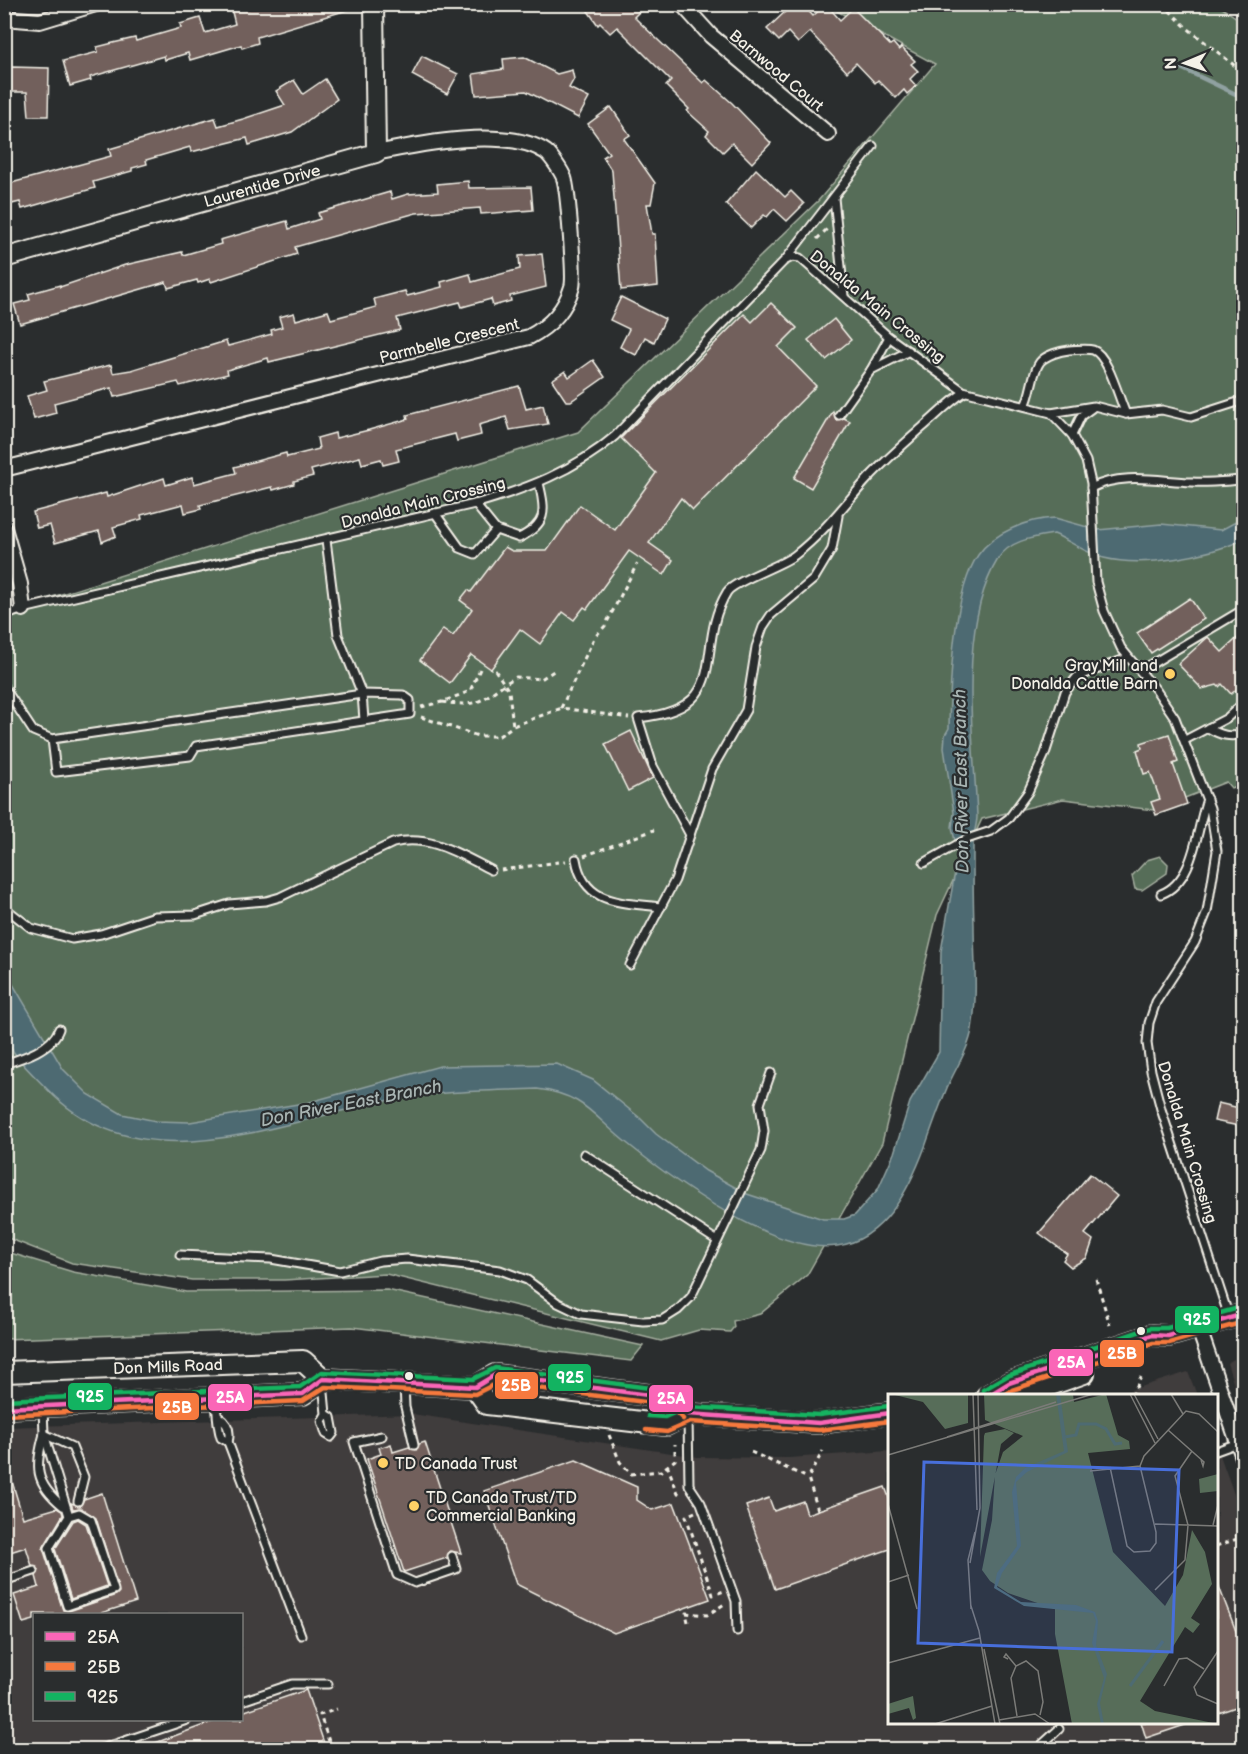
<svg xmlns="http://www.w3.org/2000/svg" width="1248" height="1754" viewBox="0 0 1248 1754" font-family="'Balsamiq Sans',sans-serif">
	<style>
		.built { fill: #403c3c; fill-rule: evenodd }
		.green { fill: #576d59; stroke: #a6afa0; stroke-width: 1.5 }
		.water { fill: #4e6b72; stroke: #90a1a1; stroke-width: 1.5 }
		.lines { fill: none; stroke-linecap: round; stroke-linejoin: round }
		.stream { stroke: #90a1a1; stroke-width: 4.5 }
		.building { fill: #72605b; stroke: #f4f1e8; stroke-width: 1.5 }
		.service-casing { stroke: #f4f1e8; stroke-width: 11 }
		.minor-casing { stroke: #f4f1e8; stroke-width: 18 }
		.tertiary-casing { stroke: #f4f1e8; stroke-width: 22 }
		.secondary-casing { stroke: #f4f1e8; stroke-width: 24 }
		.path { stroke: #f4f1e8; stroke-width: 3; stroke-dasharray: 4.5 4.5; stroke-linecap: butt }
		.service { stroke: #2a2d2e; stroke-width: 7 }
		.minor { stroke: #2a2d2e; stroke-width: 14 }
		.tertiary { stroke: #2a2d2e; stroke-width: 18 }
		.secondary { stroke: #2a2d2e; stroke-width: 20 }
		.bus-1-casing { stroke: #2a2d2e; stroke-width: 9 }
		.bus-2-casing { stroke: #2a2d2e; stroke-width: 9 }
		.bus-3-casing { stroke: #2a2d2e; stroke-width: 9 }
		.bus-1 { stroke: #fa66b7; stroke-width: 4.5 }
		.bus-2 { stroke: #f6793e; stroke-width: 4.5 }
		.bus-3 { stroke: #13b361; stroke-width: 4.5 }
		.poi-dot { fill: #ffd166; stroke: #2a2d2e; stroke-width: 2 }
		.bus-dot { fill: #f4f1e8; stroke: #2a2d2e; stroke-width: 2 }
		.labels { text-anchor: middle; stroke-width: 4.5; stroke-linejoin: round; paint-order: stroke }
		.street-label { font-size: 16px; fill: #f4f1e8; stroke: #2a2d2e }
		.poi-label { font-size: 16px; fill: #f4f1e8; stroke: #2a2d2e; text-anchor: start }
		.water-label { font-size: 18px; font-style: italic; fill: #a9b5b3; stroke: #2a2d2e }
		.inset-river { fill: none; stroke: #4e6b72; stroke-width: 3 }
		.inset-road { fill: none; stroke: #7b7b78; stroke-width: 1.5 }
		.view { fill: #486fdb; fill-opacity: 0.15; stroke: #486fdb; stroke-width: 3 }
		.inset-edge { fill: none; stroke: #f4f1e8; stroke-width: 3 }
		.line-badge { stroke: #2a2d2e; stroke-width: 2 }
		.badge-label { font-size: 16px; text-anchor: middle; font-weight: bold; fill: #fff }
	</style>
	<rect width="100%" height="100%" fill="#2a2d2e"/>
	<filter id="ink" filterUnits="userSpaceOnUse"><feTurbulence type="fractalNoise" baseFrequency=".0167" numOctaves="2"/><feDisplacementMap in="SourceGraphic" scale="12" xChannelSelector="R" yChannelSelector="G"/><feConvolveMatrix kernelMatrix="1 2 1 2 8 2 1 2 1" color-interpolation-filters="sRGB"/></filter>
	<g filter="url(#ink)">
		<g class="built">
			<polygon points="1243,1354 1243,1413 1227,1363"/>
			<polygon points="1188,1372 1197,1395 1115,1395"/>
			<path d="M412 1414 698 1457 789 1458 889 1451 890 1722H1216L1217 1447 1243 1519V1749H5L4 1427ZM34 1614H242V1720H34Z"/>
		</g>
		<g class="green">
			<polygon points="1216,4 1243,22 1243,784 1231,788 1226,782 1154,810 1063,799 982,819 937,915 882,1143 807,1275 760,1314 733,1321 734,1327 730,1332 699,1330 661,1341 386,1274 284,1280 192,1280 72,1263 5,1237 4,612 578,432 818,201 935,64 826,5"/>
			<polygon points="1160,856 1168,864 1167,873 1142,890 1135,889 1132,876 1147,860"/>
			<polygon points="4,1251 73,1272 186,1292 387,1290 643,1346 631,1361 352,1327 5,1339"/>
		</g>
		<path class="water" d="M1055 518 1098 530 1161 524 1221 530 1243 518V540C1206 556 1144 568 1104 558 1087 554 1070 541 1054 534 1035 537 1009 540 998 559 957 626 974 740 977 816 977 825 973 835 973 844 973 871 973 898 974 925 974 960 978 994 972 1029 969 1049 955 1069 947 1088 939 1107 932 1127 925 1147 910 1187 885 1240 837 1246 776 1255 675 1182 628 1144 592 1116 586 1095 537 1089 490 1091 442 1091 396 1099 285 1118 143 1189 48 1090 33 1074 10 1055 5 1033 0 1016 5 987 4 969L63 1069 88 1094 122 1114 156 1121 190 1122 310 1102 440 1066 557 1064 593 1080 640 1118 656 1134 706 1171 747 1194 823 1219H844L855 1215 878 1189 894 1153 910 1102 939 1052 941 951 958 855 952 827 954 813 944 748 945 735 949 728C950 684 953 591 978 555 994 532 1028 519 1055 518Z"/>
		<g class="lines">
			<polyline class="stream" points="1179,67 1244,98"/>
		</g>
		<g class="building">
			<polygon points="243,4 247,4 248,9 263,4 353,4 354,8 257,37 258,43 242,48 241,45 190,60 188,53 165,60 164,56 90,77 91,80 70,86 63,61 98,52 97,47 113,43 135,38 136,41 181,28 180,24 200,18 205,33 235,24 231,8"/>
			<polygon points="583,4 647,4 634,17 703,83 706,80 732,103 771,143 752,163 732,143 723,152 706,135 709,131 687,111 689,109 666,86 671,81 617,27 610,33 600,23 598,25"/>
			<polygon points="782,4 802,4 813,16 826,4 840,20 853,8 890,45 893,43 899,50 901,47 915,61 911,64 918,71 910,79 916,86 907,94 904,90 896,98 878,80 875,83 856,63 847,72 810,32 798,43 788,32 779,41 767,29 787,10"/>
			<polygon points="422,56 458,74 447,94 412,75"/>
			<polygon points="524,57 557,74 572,70 574,79 569,88 589,98 578,118 526,91 476,95 473,74 504,69 503,59"/>
			<polygon points="11,67 49,68 48,116 29,116 27,92 11,92"/>
			<polygon points="325,79 337,99 292,132 249,145 247,138 191,152 190,147 146,160 147,164 132,168 132,171 93,182 95,188 22,209 20,202 4,206 4,186 15,182 111,156 109,149 215,118 218,126 243,119 285,105 276,91 294,80 303,94"/>
			<polygon points="611,107 630,135 624,139 655,183 651,204 647,204 652,234 655,234 658,286 621,290 612,171 603,157 609,153 588,124"/>
			<polygon points="756,169 785,197 791,191 804,204 787,221 774,209 767,217 764,215 751,228 726,204"/>
			<polygon points="468,181 469,188 531,187 533,210 481,214 480,208 416,213 295,247 297,254 211,282 210,279 198,283 197,280 168,288 166,282 20,324 14,304 30,300 28,294 60,285 60,287 125,265 182,252 183,255 221,244 220,240 287,221 289,229 320,219 318,213 390,192 392,199 408,194 438,192 437,184"/>
			<polygon points="542,254 546,287 510,296 511,301 493,306 491,299 462,307 460,302 432,309 397,318 400,330 269,362 268,358 227,370 228,374 180,386 178,382 114,397 111,388 54,403 56,413 34,419 27,396 47,390 44,381 111,365 113,373 131,370 226,341 228,346 272,334 271,330 282,327 279,317 294,313 296,320 328,311 331,319 376,307 374,299 405,291 407,296 442,287 441,282 470,274 472,282 520,269 519,256"/>
			<polygon points="621,297 665,319 654,342 645,337 636,355 620,347 629,329 610,320"/>
			<polygon points="771,303 797,328 778,347 816,386 693,510 681,498 649,543 673,560 664,575 629,551 587,609 584,607 574,620 563,612 540,644 520,629 491,669 471,655 450,683 420,660 443,629 453,636 472,609 460,600 468,590 471,592 505,547 512,551 547,551 580,505 615,530 656,473 621,438 744,314 752,322"/>
			<polygon points="834,319 851,340 826,360 808,340"/>
			<polygon points="593,360 605,377 571,401 566,401 552,380 565,371 569,377"/>
			<polygon points="519,386 526,409 543,405 548,424 510,430 506,417 479,425 481,435 457,441 455,434 396,449 399,461 383,465 381,459 362,464 360,457 311,470 313,476 294,481 294,484 273,490 272,487 200,505 201,509 185,513 183,504 141,515 142,519 113,527 116,536 102,542 99,531 55,543 50,525 37,528 33,512 106,493 107,497 164,478 166,485 192,477 194,484 236,473 234,467 286,453 287,457 319,449 317,438 335,433 336,438 369,430 408,419 407,415"/>
			<polygon points="833,411 836,420 844,418 850,421 811,488 794,478"/>
			<polygon points="1190,598 1204,619 1151,653 1137,633"/>
			<polygon points="1244,632 1244,683 1231,694 1222,684 1219,687 1217,685 1202,689 1178,664 1208,637 1222,652"/>
			<polygon points="631,731 653,778 628,791 605,744"/>
			<polygon points="1169,734 1178,762 1173,764 1187,804 1156,815 1151,802 1160,799 1150,772 1144,774 1137,750 1142,748 1141,743"/>
			<polygon points="1218,1103 1244,1109 1244,1127 1214,1121"/>
			<polygon points="1090,1174 1117,1196 1085,1234 1093,1240 1087,1258 1071,1267 1063,1260 1067,1254 1039,1233"/>
			<polygon points="425,1442 461,1553 450,1551 447,1558 404,1572 367,1459 381,1454 379,1448 391,1444 393,1452 409,1447 416,1450 419,1444"/>
			<polygon points="576,1460 637,1487 637,1500 652,1510 674,1503 710,1599 614,1633 516,1584 484,1491"/>
			<polygon points="4,1468 8,1468 23,1518 57,1508 62,1511 63,1515 43,1548 63,1610 69,1611 116,1595 119,1592 96,1518 81,1508 73,1509 71,1503 80,1506 84,1499 102,1493 136,1602 98,1614 34,1614 34,1620 23,1623 14,1595 39,1587 36,1576 39,1570 32,1566 26,1547 4,1554"/>
			<polygon points="885,1487 890,1500 890,1549 775,1589 746,1506 769,1498 774,1511 803,1501 807,1514"/>
			<polygon points="78,1519 86,1524 107,1586 71,1599 55,1549 73,1521"/>
			<polygon points="1216,1579 1244,1652 1244,1704 1216,1714"/>
			<polygon points="306,1690 326,1749 139,1749 220,1719 242,1719 242,1712"/>
			<polygon points="1141,1722 1184,1722 1185,1725 1146,1738"/>
		</g>
		<g class="lines">
			<defs>
				<g id="service">
					<polyline points="834,198 844,296"/>
					<polyline points="786,259 873,146"/>
					<polyline points="871,370 909,351"/>
					<path d="M1025 406C1032 393 1032 372 1040 362 1046 355 1060 351 1069 350 1076 350 1086 348 1093 350 1108 355 1119 399 1126 414"/>
					<polyline points="1051,413 1094,406 1126,414 1162,410 1191,417 1244,400"/>
					<polyline points="839,415 871,370 889,337"/>
					<polyline points="1072,435 1081,416 1092,408"/>
					<path d="M1091 488C1122 472 1159 481 1192 482 1209 483 1226 481 1244 480"/>
					<polyline points="435,513 460,548 475,554 496,530 475,504"/>
					<path d="M496 530 519 538C547 524 546 512 539 483"/>
					<polyline points="326,540 338,635 362,694 364,720"/>
					<path d="M4 616 23 609 475 504C526 489 574 471 615 436L784 261 792 257 800 258 889 337 963 391 1051 413 1072 435 1086 461 1091 483 1096 582 1104 611 1121 648 1156 690 1175 718 1210 808 1217 851 1207 912 1195 942 1156 1002 1149 1023 1147 1043 1151 1071 1161 1109 1229 1317"/>
					<polyline points="1140,671 1244,609"/>
					<polyline points="4,687 33,731 52,739 362,694 403,695 410,700 410,714 196,746 190,756 56,772 52,739"/>
					<path d="M1208 728C1220 735 1230 738 1244 734"/>
					<polyline points="1185,740 1227,718 1244,702"/>
					<path d="M690 835 653 766 638 718C736 708 692 650 727 592 734 581 781 566 795 555 822 534 841 509 864 483 882 463 903 445 923 427 937 415 950 401 965 392"/>
					<path d="M576 859C584 906 623 902 661 907"/>
					<polyline points="924,863 967,839 991,831 1009,818 1028,792 1045,754 1065,692 1077,677 1128,658"/>
					<path d="M1161 894C1195 881 1196 830 1207 799"/>
					<path d="M4 907 31 928 72 939 101 934 155 916 195 915 229 904 266 901 280 897 393 843C430 834 459 854 491 870"/>
					<polyline points="630,965 675,880 712,769 746,710 756,647 763,627 771,615 814,579 832,549 838,516"/>
					<path d="M4 1064C23 1058 52 1049 59 1029"/>
					<polyline points="584,1154 716,1240"/>
					<polyline points="180,1255 271,1259 340,1271 380,1261 407,1259 500,1270 527,1280 558,1303 581,1314 643,1321 662,1320 678,1310 691,1297 761,1150 764,1131 760,1104 771,1073"/>
					<polyline points="323,1382 326,1414 322,1421 326,1434 331,1437 334,1433 331,1417 326,1414"/>
					<polyline points="404,1384 405,1407 414,1445"/>
					<path d="M216 1400C217 1414 217 1425 221 1438L228 1442"/>
					<polyline points="43,1409 44,1434 69,1516 49,1548 67,1606 114,1590 91,1520 79,1513 69,1516"/>
					<polyline points="688,1416 689,1485 701,1503 736,1601 737,1631"/>
					<path d="M219 1417C228 1423 231 1431 228 1442L301 1635"/>
					<polyline points="44,1434 72,1447 84,1477 78,1501"/>
					<path d="M44 1434C35 1466 34 1483 63 1506"/>
					<polyline points="382,1436 354,1442 397,1575 415,1583 456,1569 452,1556"/>
					<polyline points="1216,1451 1238,1443"/>
					<polyline points="4,1581 34,1571"/>
					<polyline points="242,1701 292,1684 328,1684"/>
					<polyline points="98,1750 187,1720"/>
					<polyline points="1036,1750 1059,1729"/>
				</g>
				<g id="minor">
					<polyline points="682,4 711,36 828,134"/>
					<polyline points="4,18 40,21 96,4"/>
					<path d="M4 469 529 337C550 326 565 311 572 287 575 278 568 189 564 178 562 172 551 156 546 152 507 126 419 144 376 153"/>
					<polyline points="4,528 20,584 23,609"/>
					<polyline points="1198,1326 1244,1460"/>
				</g>
				<g id="tertiary">
					<path id="s1" d="M4 258 376 153 374 4"/>
				</g>
				<g id="secondary">
					<path id="s2" d="M4 1372 303 1361 323 1379"/>
					<polyline points="475,1387 487,1404 666,1425 688,1414 819,1423 890,1413"/>
					<polyline points="987,1396 1009,1383 1152,1335 1168,1336 1244,1314"/>
					<polyline points="1019,1396 1084,1373"/>
					<polyline points="4,1408 303,1394 323,1379 475,1387 495,1375 671,1398 688,1414"/>
				</g>
			</defs>
			<use href="#service" class="service-casing"/>
			<use href="#minor" class="minor-casing"/>
			<use href="#tertiary" class="tertiary-casing"/>
			<use href="#secondary" class="secondary-casing"/>
			<g class="path">
				<polyline points="1163,4 1186,27 1244,73"/>
				<polyline points="817,239 827,229"/>
				<path d="M480 669 470 691 442 702C487 709 481 696 516 677L541 679 557 669"/>
				<polyline points="495,670 509,691 513,726"/>
				<polyline points="421,707 442,702"/>
				<polyline points="561,708 594,638 605,626 637,564"/>
				<polyline points="421,717 478,736 499,736 513,726 562,708 629,718"/>
				<polyline points="584,856 654,830"/>
				<polyline points="501,870 566,861"/>
				<polyline points="1096,1279 1110,1325"/>
				<polyline points="1132,1396 1141,1377"/>
				<polyline points="609,1435 620,1462 631,1474 661,1471 675,1460 675,1444"/>
				<polyline points="751,1452 808,1478"/>
				<polyline points="667,1465 678,1493 682,1496"/>
				<polyline points="818,1510 808,1478 823,1451"/>
				<polyline points="695,1512 686,1516 713,1595 724,1591"/>
				<polyline points="1243,1518 1236,1534 1239,1544 1244,1546"/>
				<polyline points="1216,1546 1237,1539"/>
				<polyline points="688,1622 686,1613 707,1615 726,1603"/>
				<polyline points="332,1750 320,1715 337,1709"/>
			</g>
			<use href="#service" class="service"/>
			<use href="#minor" class="minor"/>
			<use href="#tertiary" class="tertiary"/>
			<use href="#secondary" class="secondary"/>
			<defs>
				<g id="bus-1">
					<polyline points="988,1396 1009,1383 1152,1335 1168,1336 1244,1314"/>
					<polyline points="4,1408 303,1394 323,1379 475,1387 495,1375 671,1398 688,1414 819,1423 890,1413"/>
				</g>
				<g id="bus-2">
					<polyline points="1003,1396 1012,1390 1153,1343 1169,1343 1244,1322"/>
					<polyline points="4,1415 303,1401 325,1387 475,1394 497,1383 668,1405 683,1419"/>
					<polyline points="646,1430 667,1432 690,1422 819,1430 890,1421"/>
				</g>
				<g id="bus-3">
					<polyline points="983,1390 1007,1376 1150,1328 1167,1328 1242,1307"/>
					<polyline points="4,1400 300,1387 322,1372 473,1379 495,1368 673,1391 693,1409"/>
					<polyline points="648,1416 665,1417 688,1407 819,1415 889,1406"/>
				</g>
			</defs>
			<use href="#bus-1" class="bus-1-casing"/>
			<use href="#bus-2" class="bus-2-casing"/>
			<use href="#bus-3" class="bus-3-casing"/>
			<use href="#bus-1" class="bus-1"/>
			<use href="#bus-2" class="bus-2"/>
			<use href="#bus-3" class="bus-3"/>
		</g>
	</g>
	<g class="poi-dot">
		<circle cx="1170" cy="674" r="6"/>
		<circle cx="383" cy="1463" r="6"/>
		<circle cx="414" cy="1506" r="6"/>
	</g>
	<g class="bus-dot">
		<circle cx="1141" cy="1331" r="5"/>
		<circle cx="409" cy="1376" r="5"/>
	</g>
	<g class="labels">
		<g class="street-label">
			<text transform="translate(777 70) rotate(40)" y="6">Barnwood Court</text>
			<text dy="6" stroke="none"><textPath href="#s1" startOffset="268">Laurentide Drive</textPath></text>
			<text transform="translate(878 306) rotate(39)" y="6">Donalda Main Crossing</text>
			<text transform="translate(449 340) rotate(-14)" y="6">Parmbelle Crescent</text>
			<text transform="translate(423 502) rotate(-14)" y="6">Donalda Main Crossing</text>
			<text transform="translate(1188 1142) rotate(73)" y="6">Donalda Main Crossing</text>
			<text dy="6" stroke="none"><textPath href="#s2" startOffset="164">Don Mills Road</textPath></text>
		</g>
		<g class="poi-label">
			<text x="1158" y="671" text-anchor="end">Gray Mill and<tspan x="1158" dy="18">Donalda Cattle Barn</tspan></text>
			<text x="395" y="1469">TD Canada Trust</text>
			<text x="426" y="1503">TD Canada Trust/TD<tspan x="426" dy="18">Commercial Banking</tspan></text>
		</g>
		<g class="water-label">
			<text transform="translate(961 781) rotate(-91)" y="6">Don River East Branch</text>
			<text transform="translate(351 1103) rotate(-11)" y="6">Don River East Branch</text>
		</g>
	</g>
	<g transform="translate(888 1394)">
		<rect width="330" height="330" fill="#2a2d2e"/>
		<path d="M3 0H80V29L57 35 35 8ZM96 0H185L186 8 218 0 230 41 241 47 242 55 200 59 225 158 277 212 295 181 304 136 317 158 324 190 303 224 312 230 305 239 297 233 252 307 267 317 330 330H184L167 240V215L120 199 102 187 94 176 104 126 107 81 115 58 135 42 97 26ZM117 35 126 39 113 50 92 163 96 42 97 39ZM330 80V97L312 99 311 85ZM25 302 28 324 25 326 21 314 0 320V310Z" fill="#576d59"/>
		<path d="M168 0H172L180 58 139 78 128 88 133 152 114 179 109 193 133 208 188 211 207 218 210 227 208 251 219 280 212 309 216 330H213L209 310 216 284 204 249 208 227 205 219 136 212 106 194 109 179 129 152 124 98 128 83 137 74 176 57Z" fill="#4e6b72"/>
		<path class="inset-river" d="M177 43 188 41 191 30H208L218 35 227 50 234 49M242 292 275 247"/>
		<path class="inset-road" d="M85 0 89 116M242 0 267 49M246 0 270 45M283 0 295 20M280 36 316 68 315 72 313 66M59 43 168 8M0 61 205 0M222 73 239 152 246 158 262 157 268 149V138L252 72 256 62 298 17 311 20 330 38M202 77 252 72M0 110 29 215M267 130 330 132M325 131 330 111M82 169 92 114 90 0M0 188 21 181M267 196 297 166 300 131 287 82 304 57M83 212 91 237 107 330M83 215 80 166 87 138M96 255 112 330M330 257 306 293 309 301 330 310M120 265 116 263 118 260 128 272M0 269 92 244M276 292 291 265 299 264 316 275M129 322 123 284 128 272 138 267 150 277 155 308 152 321M111 326 147 320 162 330M47 330 104 312"/>
		<path class="view" d="M36 68 291 76 284 258 30 249Z"/>
		<rect width="330" height="330" class="inset-edge"/>
	</g>
	<g class="line-badge">
		<rect x="1174" y="1305" width="46" height="29" rx="6" fill="#13b361"/>
		<rect x="1099" y="1339" width="46" height="29" rx="6" fill="#f6793e"/>
		<rect x="1048" y="1348" width="46" height="29" rx="6" fill="#fa66b7"/>
		<rect x="547" y="1363" width="45" height="29" rx="6" fill="#13b361"/>
		<rect x="494" y="1371" width="45" height="29" rx="6" fill="#f6793e"/>
		<rect x="67" y="1382" width="46" height="29" rx="6" fill="#13b361"/>
		<rect x="207" y="1383" width="46" height="29" rx="6" fill="#fa66b7"/>
		<rect x="648" y="1384" width="46" height="29" rx="6" fill="#fa66b7"/>
		<rect x="154" y="1392" width="46" height="29" rx="6" fill="#f6793e"/>
	</g>
	<g class="badge-label">
		<text x="1197" y="1325">925</text>
		<text x="1122" y="1359">25B</text>
		<text x="1071" y="1368">25A</text>
		<text x="570" y="1383">925</text>
		<text x="516" y="1391">25B</text>
		<text x="90" y="1402">925</text>
		<text x="230" y="1403">25A</text>
		<text x="671" y="1404">25A</text>
		<text x="177" y="1413">25B</text>
	</g>
	<rect width="1248" height="1754" fill="none" stroke="#2a2d2e" stroke-width="24"/>
	<rect x="12" y="12" width="1224" height="1730" fill="none" stroke="#f4f1e8" stroke-width="2" filter="url(#ink)"/>
	<rect x="33" y="1613" width="210" height="108" fill="#2a2d2e" stroke="#7b7b78" stroke-width="1.5"/>
	<rect x="45" y="1632" width="30" height="9" fill="#fa66b7" stroke="#7b7b78" stroke-width="1.5"/>
	<text x="87" y="1643" font-size="18" fill="#f4f1e8">25A</text>
	<rect x="45" y="1662" width="30" height="9" fill="#f6793e" stroke="#7b7b78" stroke-width="1.5"/>
	<text x="87" y="1673" font-size="18" fill="#f4f1e8">25B</text>
	<rect x="45" y="1692" width="30" height="9" fill="#13b361" stroke="#7b7b78" stroke-width="1.5"/>
	<text x="87" y="1703" font-size="18" fill="#f4f1e8">925</text>
	<g transform="translate(1185 63) rotate(268)" stroke="#2a2d2e" stroke-width="4.5" paint-order="stroke">
	<path d="M0-4.5L10 22L0 15L-10 22Z" fill="#f4f1e8"/>
	<text y="-9" font-size="16" font-weight="bold" text-anchor="middle" fill="#f4f1e8">N</text>
	</g>
</svg>
